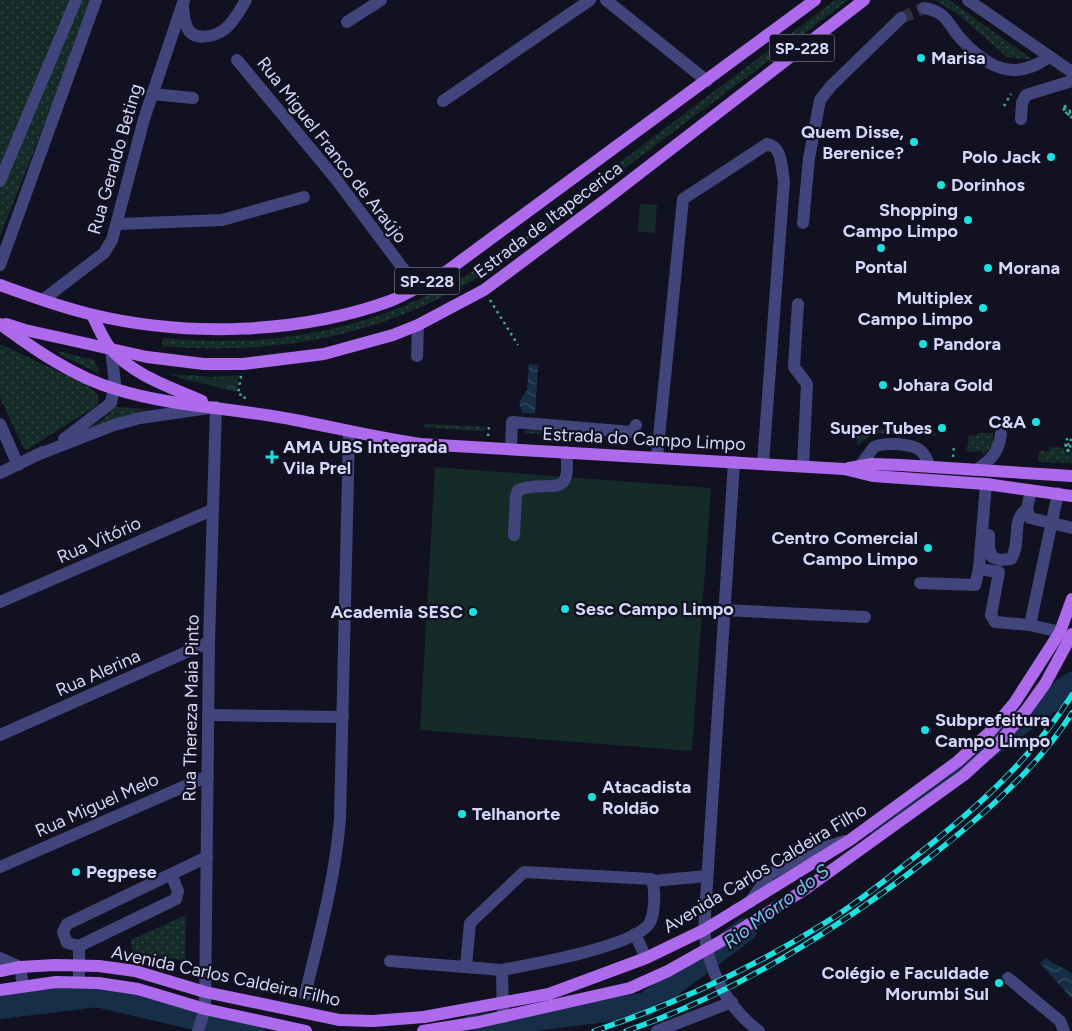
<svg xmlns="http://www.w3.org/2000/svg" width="1072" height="1031" viewBox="0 0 1072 1031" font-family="Figtree,sans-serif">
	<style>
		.grass { fill: url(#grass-dots) }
		.forest { fill: url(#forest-crowns) }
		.pitch { fill: #142b28 }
		.water { fill: url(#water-waves) }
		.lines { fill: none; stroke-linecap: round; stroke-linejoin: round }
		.river { stroke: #162e47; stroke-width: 24 }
		.minor-tunnel { stroke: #2f2f42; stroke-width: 12; stroke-dasharray: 12 6; stroke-linecap: butt }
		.path { stroke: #3da895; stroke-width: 2.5; stroke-dasharray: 2.5 4; stroke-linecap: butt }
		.minor { stroke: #41457b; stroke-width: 12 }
		.major { stroke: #ae6aed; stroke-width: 12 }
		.rail-casing { stroke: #1be2e0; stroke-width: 5.5 }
		.rail { stroke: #121122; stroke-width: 4; stroke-dasharray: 11; stroke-linecap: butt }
		.poi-dot { fill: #1be2e0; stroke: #121122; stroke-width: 2 }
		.labels { text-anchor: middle; stroke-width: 4.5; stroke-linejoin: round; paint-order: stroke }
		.shield { fill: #121122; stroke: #9b9bb9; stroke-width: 1 }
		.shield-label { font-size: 16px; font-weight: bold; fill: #d6d6fa }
		.poi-label { font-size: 18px; font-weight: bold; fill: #d6d6fa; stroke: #121122; text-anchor: start }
		.street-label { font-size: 18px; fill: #d6d6fa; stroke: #121122 }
		.water-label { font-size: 19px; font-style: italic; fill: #70c2ee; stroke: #121122 }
	</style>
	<defs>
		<pattern id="grass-dots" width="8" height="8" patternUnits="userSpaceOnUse" patternTransform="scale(1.25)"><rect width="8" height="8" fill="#142b28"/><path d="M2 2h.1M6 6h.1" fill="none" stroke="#354948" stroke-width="1.8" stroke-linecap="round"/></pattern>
		<pattern id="forest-crowns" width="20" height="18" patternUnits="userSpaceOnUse" patternTransform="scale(1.25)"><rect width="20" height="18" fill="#142b28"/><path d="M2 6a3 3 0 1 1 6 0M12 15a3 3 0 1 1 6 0" fill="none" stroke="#354948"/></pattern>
		<pattern id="water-waves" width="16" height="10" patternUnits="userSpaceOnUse" patternTransform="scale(1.25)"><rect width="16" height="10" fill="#162e47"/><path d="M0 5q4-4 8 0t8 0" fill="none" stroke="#374c62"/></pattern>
	</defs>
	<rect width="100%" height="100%" fill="#121122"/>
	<g class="grass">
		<polygon points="0,0 94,0 0,236"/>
		<path d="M835 0H848C775 57 700 112 625 168 576 204 530 244 478 277 383 336 273 356 162 346L163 338C277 349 374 330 473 271 522 242 566 204 611 169 685 113 760 57 835 0Z"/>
		<polygon points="935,0 949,0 1033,60 1007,57 959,15"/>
		<polygon points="0,344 87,385 98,395 98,405 28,449 24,449 0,398"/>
		<polygon points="58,351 94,360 100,374 59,354"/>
		<polygon points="115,407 147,409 83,431 102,420"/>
		<polygon points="424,424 486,427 484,431 477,431 424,427"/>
		<polygon points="858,428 936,433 936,436 873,433 857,446"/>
		<polygon points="523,430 632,438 525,433"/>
		<polygon points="978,433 993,433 993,447 984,454 982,451 967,452 969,435 976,436"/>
		<polygon points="1050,447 1064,448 1064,451 1067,454 1072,451 1072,463 1038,462 1039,451 1049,451"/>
		<polygon points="186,915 185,961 132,951 131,940"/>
	</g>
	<polygon class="forest" points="169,374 214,377 239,375 237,392 187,380"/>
	<g class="pitch">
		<polygon points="640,204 657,205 655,233 638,232"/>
		<polygon points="435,467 711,488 692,751 420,730"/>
	</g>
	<g class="water">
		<polygon points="529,364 538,365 535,414 522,413 519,402 527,390"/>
		<path d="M1046 958C1054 966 1064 966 1072 974V999L1040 963Z"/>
	</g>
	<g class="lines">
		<g class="river">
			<polyline points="881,827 1072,684"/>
			<polyline points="0,1007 97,995 191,1017"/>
			<polyline points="213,1022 253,1031"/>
			<polyline points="472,1027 645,1005 745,930"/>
		</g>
		<polyline class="minor-tunnel" points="901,18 924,8"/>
		<g class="path">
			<polyline points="1004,106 1011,94"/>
			<path d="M1072 118C1069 115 1064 112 1064 108 1067 108 1070 111 1071 115L1070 116 1062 108 1065 106 1072 113"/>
			<polyline points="490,300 518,345"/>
			<polyline points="241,376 238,394 245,396 244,400"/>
			<polyline points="488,436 489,426"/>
			<path d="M1067 438C1067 442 1065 447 1066 450H1069L1068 442C1065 443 1065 447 1066 450L1068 451 1070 450 1071 438"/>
			<polyline points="953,457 954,446"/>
		</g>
		<g class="minor">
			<polyline points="606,0 707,81"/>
			<polyline points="968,0 1072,72"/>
			<path d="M183 7C184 13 184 21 187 27 193 42 214 37 225 29 234 22 240 10 246 0"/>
			<path d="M924 8C948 12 947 24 961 39 988 68 1014 82 1049 57"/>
			<polyline points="347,22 381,0"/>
			<polyline points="237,60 335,178 417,287"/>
			<polyline points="152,94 193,98"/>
			<polyline points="443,101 590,0"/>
			<polyline points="1021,119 1022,103 1026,95 1072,81"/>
			<polyline points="0,181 76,0"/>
			<polyline points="803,223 809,158 820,100 831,86 901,18"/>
			<polyline points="118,224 222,220 304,197"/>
			<polyline points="0,265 96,0"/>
			<polyline points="44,299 104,253 112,240 144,119 184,0"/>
			<polyline points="798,304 794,367 807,384 803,466"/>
			<polyline points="417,356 418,325"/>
			<polyline points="0,424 18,465"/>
			<polyline points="64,439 111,403 115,383 111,349"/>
			<polyline points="511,449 512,422 632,432 636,425"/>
			<polyline points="37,455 114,425 140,418 216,407 209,642 205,1009 198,1031"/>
			<path d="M657 457 683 199 767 144C783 147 781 167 784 181L763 463"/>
			<path d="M734 462 704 930C708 969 726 1007 759 1031"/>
			<path d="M860 466 874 447C884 442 914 443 922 452 926 456 928 462 930 467"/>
			<path d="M976 470C991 460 999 452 1001 434"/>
			<polyline points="0,473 43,452"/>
			<polyline points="1031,490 1027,509 1030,518 1072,528"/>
			<path d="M514 535 516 496 518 490C548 478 573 503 566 452"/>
			<path d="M989 535V548L992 557 1000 560 1011 559C1022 543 1010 520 1027 509"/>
			<polyline points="979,569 999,572 991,615 995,622 1030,625 1060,632"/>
			<polyline points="920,583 975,585 979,569 986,484"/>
			<polyline points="0,602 212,510"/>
			<polyline points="724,610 865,617"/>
			<polyline points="1030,625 1058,493"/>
			<polyline points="208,715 343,717"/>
			<polyline points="0,735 209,642"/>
			<polyline points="0,867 208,776"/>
			<polyline points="171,874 178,891 176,899 79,946 67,943 63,932 67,924 207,857"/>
			<polyline points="653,881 707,876"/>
			<polyline points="750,902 769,875 805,854 845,841"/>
			<polyline points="635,934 646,958"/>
			<polyline points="79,946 79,982"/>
			<polyline points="0,958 20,967 23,985"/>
			<polyline points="390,961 502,970"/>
			<path d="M466 966 470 923 524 872 651 879C656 888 655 915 649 924 632 947 532 964 502 970L503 1017"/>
			<polyline points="1008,978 1060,1021 1064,1031"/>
			<path d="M305 995C319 937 335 879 340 819L349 432"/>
			<polyline points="657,1031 732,1002"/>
		</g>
		<g class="major">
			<path d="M0 285C30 296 62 308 94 315 187 337 299 334 390 301 409 294 428 281 447 271L815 0"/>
			<path d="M92 315C98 326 103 340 111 349 134 376 171 387 202 401"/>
			<path d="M0 324C34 349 74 377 115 389 173 407 235 408 295 420 337 428 378 438 421 444L844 469 873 476 986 484 1072 496"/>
			<polyline points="6,324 25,330 147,357 204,364 243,364 324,354 393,335 418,325 484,290 605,200 864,0"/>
			<polyline points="849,468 872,464 901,465 1072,476"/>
			<polyline points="0,971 20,967 55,965 99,966 135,971 205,992 340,1020 373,1021 424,1017 549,994 646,958 704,930 850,840 957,762 989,733 1015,702 1060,632 1072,599"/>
			<polyline points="0,990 56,982 98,983 138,989 205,1009 306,1031"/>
			<polyline points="423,1031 479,1022 630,988 668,971 732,935 804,890 964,775 999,743 1027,709 1045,684 1072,634"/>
		</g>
		<defs>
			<g id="rail">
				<path d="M594 1031C679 1003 761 964 836 916 865 897 893 874 921 852 978 807 1032 758 1072 695"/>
				<path d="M626 1031C737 993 838 929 929 858 982 816 1036 770 1072 713"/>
			</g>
		</defs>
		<use href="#rail" class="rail-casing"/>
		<use href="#rail" class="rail"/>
	</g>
	<g class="poi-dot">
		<circle cx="921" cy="58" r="5"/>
		<circle cx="914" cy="142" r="5"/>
		<circle cx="1051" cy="157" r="5"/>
		<circle cx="941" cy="185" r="5"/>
		<circle cx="968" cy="220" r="5"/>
		<circle cx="881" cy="248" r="5"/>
		<circle cx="988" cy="268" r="5"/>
		<circle cx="983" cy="308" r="5"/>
		<circle cx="923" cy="344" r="5"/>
		<circle cx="883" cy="385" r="5"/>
		<circle cx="1036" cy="422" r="5"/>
		<circle cx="942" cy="428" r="5"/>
		<path d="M269.5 449.5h5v5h5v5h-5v5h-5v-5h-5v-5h5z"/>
		<circle cx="928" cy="548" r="5"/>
		<circle cx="565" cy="609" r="5"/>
		<circle cx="473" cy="612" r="5"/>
		<circle cx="925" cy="730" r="5"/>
		<circle cx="592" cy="797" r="5"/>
		<circle cx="462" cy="814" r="5"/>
		<circle cx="76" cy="872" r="5"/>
		<circle cx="999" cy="983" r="5"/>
	</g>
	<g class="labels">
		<g class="shield">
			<rect x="769.5" y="34.5" width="65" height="27" rx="4"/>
			<rect x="394.5" y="267.5" width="65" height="27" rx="4"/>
		</g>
		<g class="shield-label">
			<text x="802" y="54">SP-228</text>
			<text x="427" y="287">SP-228</text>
		</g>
		<g class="poi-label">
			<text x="931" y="64">Marisa</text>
			<text x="904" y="138" text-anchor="end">Quem Disse,<tspan x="904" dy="21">Berenice?</tspan></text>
			<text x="1041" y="163" text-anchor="end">Polo Jack</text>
			<text x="951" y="191">Dorinhos</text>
			<text x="958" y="216" text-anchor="end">Shopping<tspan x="958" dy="21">Campo Limpo</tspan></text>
			<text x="881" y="273" text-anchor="middle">Pontal</text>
			<text x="998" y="274">Morana</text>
			<text x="973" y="304" text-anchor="end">Multiplex<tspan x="973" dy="21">Campo Limpo</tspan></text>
			<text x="933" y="350">Pandora</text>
			<text x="893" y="391">Johara Gold</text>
			<text x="1026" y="428" text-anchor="end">C&amp;A</text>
			<text x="932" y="434" text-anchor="end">Super Tubes</text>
			<text x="283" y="453">AMA UBS Integrada<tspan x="283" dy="21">Vila Prel</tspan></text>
			<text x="918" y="544" text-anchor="end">Centro Comercial<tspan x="918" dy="21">Campo Limpo</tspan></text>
			<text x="575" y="615">Sesc Campo Limpo</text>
			<text x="463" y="618" text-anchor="end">Academia SESC</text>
			<text x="935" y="726">Subprefeitura<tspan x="935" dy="21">Campo Limpo</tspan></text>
			<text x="602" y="793">Atacadista<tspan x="602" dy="21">Roldão</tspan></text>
			<text x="472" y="820">Telhanorte</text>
			<text x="86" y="878">Pegpese</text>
			<text x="989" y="979" text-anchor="end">Colégio e Faculdade<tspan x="989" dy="21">Morumbi Sul</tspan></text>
		</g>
		<g class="street-label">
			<text transform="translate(332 150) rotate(52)" y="6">Rua Miguel Franco de Araújo</text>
			<text transform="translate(115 159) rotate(-74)" y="6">Rua Geraldo Beting</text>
			<text transform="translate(548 220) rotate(-37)" y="6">Estrada de Itapecerica</text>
			<text transform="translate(644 439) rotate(3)" y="6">Estrada do Campo Limpo</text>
			<text transform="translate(99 540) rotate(-24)" y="6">Rua Vitório</text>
			<text transform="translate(98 673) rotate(-24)" y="6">Rua Alerina</text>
			<text transform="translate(191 708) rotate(-89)" y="6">Rua Thereza Maia Pinto</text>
			<text transform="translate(97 805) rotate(-24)" y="6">Rua Miguel Melo</text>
			<text transform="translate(765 868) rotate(-31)" y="6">Avenida Carlos Caldeira Filho</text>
			<text transform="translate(226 976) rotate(12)" y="6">Avenida Carlos Caldeira Filho</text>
		</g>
		<g class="water-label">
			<text transform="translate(776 906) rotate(-37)" y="7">Rio Morro do S</text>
		</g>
	</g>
</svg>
